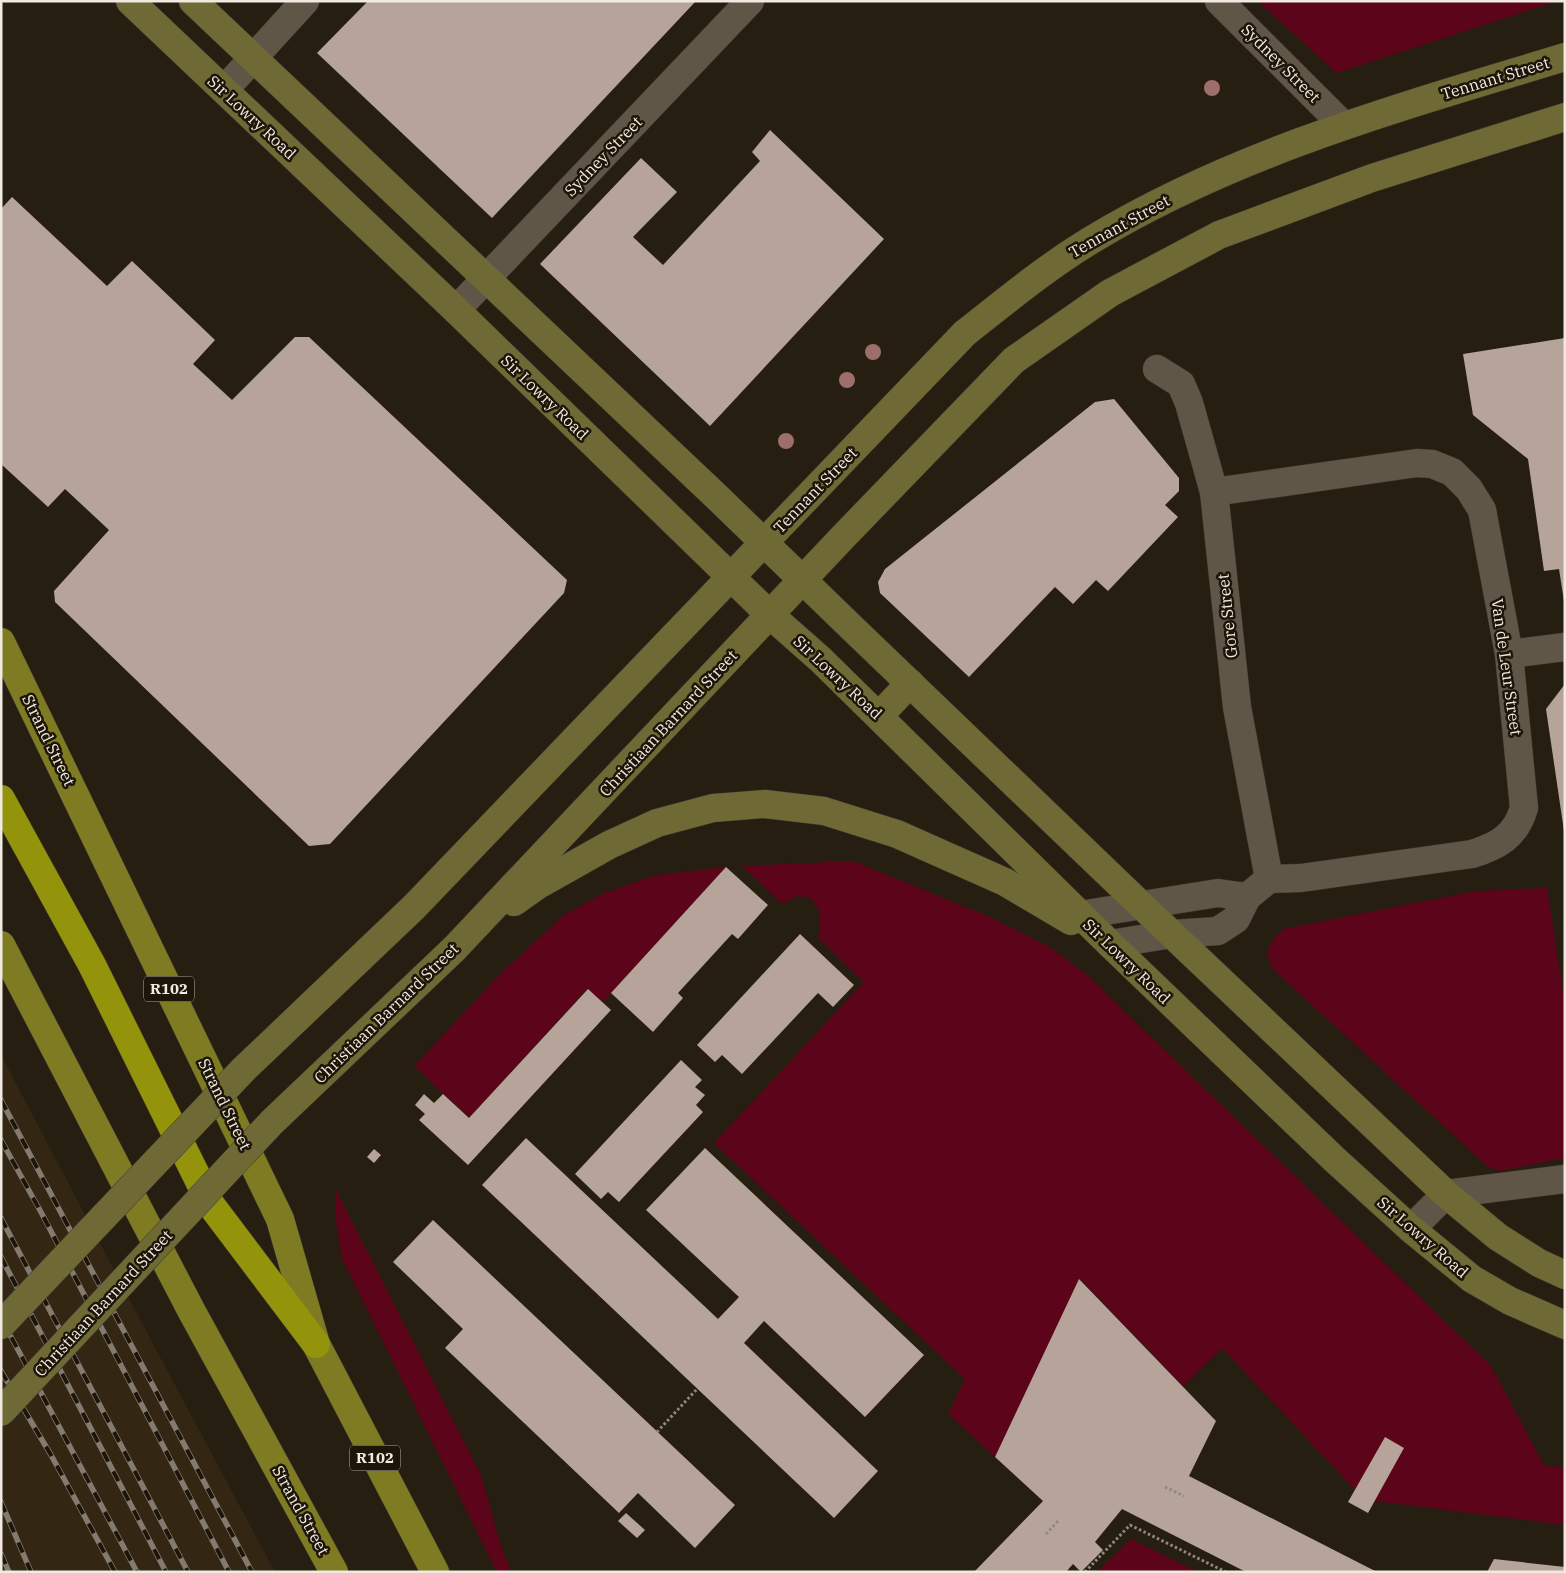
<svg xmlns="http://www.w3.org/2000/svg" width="1566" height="1573" viewBox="0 0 1566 1573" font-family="'IBM Plex Serif',serif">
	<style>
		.built { fill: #332713 }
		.green { fill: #5c041a }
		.building { fill: #b6a399 }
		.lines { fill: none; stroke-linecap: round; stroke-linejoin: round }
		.minor-casing { stroke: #403a32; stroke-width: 29 }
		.tertiary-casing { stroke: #403a32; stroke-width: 29 }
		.secondary-casing { stroke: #403a32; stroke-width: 29 }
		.primary-casing { stroke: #403a32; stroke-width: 29 }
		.motorway-casing { stroke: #403a32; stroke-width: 29 }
		.path { stroke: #90897e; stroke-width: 3; stroke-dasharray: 2.5 2.5; stroke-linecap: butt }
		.minor { stroke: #605647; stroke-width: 28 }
		.tertiary { stroke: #605647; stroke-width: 28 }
		.secondary { stroke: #6f6935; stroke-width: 28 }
		.primary { stroke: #7f7b23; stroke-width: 28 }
		.motorway { stroke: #93940b; stroke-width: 28 }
		.rail-casing { stroke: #837b70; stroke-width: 5.5 }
		.rail { stroke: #1d1508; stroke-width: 4; stroke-dasharray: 11; stroke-linecap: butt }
		.secondary-bridge-casing { stroke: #403a32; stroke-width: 29; stroke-linecap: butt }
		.secondary-bridge { stroke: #6f6935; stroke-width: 28 }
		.tree { fill: #9d6e6a }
		.labels { text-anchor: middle; stroke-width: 5; stroke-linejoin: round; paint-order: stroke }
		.shield { fill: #1d1508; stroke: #b1aaa0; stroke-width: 1 }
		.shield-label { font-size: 15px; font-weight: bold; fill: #f0eae1 }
		.street-label { font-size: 16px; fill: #f0eae1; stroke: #1d1508 }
	</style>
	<rect width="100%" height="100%" fill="#261e10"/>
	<polygon class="built" points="1,1055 143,1325 275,1572 1,1572"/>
	<g class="green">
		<polygon points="1258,1 1558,1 1336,73"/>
		<path d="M853 861 990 917 1048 946 1085 973 1491 1366 1544 1465 1565 1468V1525L1375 1501 1355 1490 1222 1348 1183 1386 1080 1279 995 1457 948 1414 965 1379 714 1143 864 982 818 938C821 926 823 908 810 899 808 897 801 897 798 896L782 904 742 866Z"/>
		<polygon points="726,867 603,1002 587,989 469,1118 414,1066 502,972 564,915 604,893 657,875"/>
		<path d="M1547 888 1565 1005V1158L1500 1171 1488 1167 1274 970C1262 952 1269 943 1283 929L1476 891Z"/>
		<polygon points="336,1190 481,1475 500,1543 511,1572 497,1572 342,1259 336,1222"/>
		<polygon points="1131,1539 1198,1572 1097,1572"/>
	</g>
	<g class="building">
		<polygon points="368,1 696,1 492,218 317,53"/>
		<polygon points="770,130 884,239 710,426 540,264 641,158 677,192 633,237 663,265 760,161 752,152"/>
		<polygon points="12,197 107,286 132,261 215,340 193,364 232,400 295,337 309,337 567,580 564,593 330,844 309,846 55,602 54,591 109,530 65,489 48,507 1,464 1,209"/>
		<polygon points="1565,338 1565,601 1564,601 1559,569 1544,571 1528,459 1473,415 1463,354"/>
		<polygon points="1114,399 1179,478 1179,491 1165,505 1178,517 1108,591 1096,580 1073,604 1055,587 969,677 880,593 878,582 885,569 1095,402"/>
		<polygon points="1565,684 1565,831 1564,831 1546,709"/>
		<polygon points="726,867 768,905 738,939 732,934 678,993 683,998 653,1032 611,993"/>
		<polygon points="800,934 854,985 833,1007 818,993 742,1074 722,1055 715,1062 697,1045"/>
		<polygon points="588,989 611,1010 468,1165 419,1120 425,1114 415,1105 424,1094 434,1103 443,1094 469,1118"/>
		<polygon points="681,1060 702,1080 695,1087 705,1095 696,1105 703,1112 619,1202 608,1192 601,1199 575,1174"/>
		<polygon points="526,1138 718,1319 739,1297 646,1210 705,1148 924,1355 865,1417 764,1321 744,1343 878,1471 834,1518 482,1185"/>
		<polygon points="374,1149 381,1155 374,1163 367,1157"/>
		<polygon points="433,1220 735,1505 695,1548 638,1493 619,1513 445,1348 463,1329 393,1262"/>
		<polygon points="1079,1279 1216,1421 1189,1476 1377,1572 1246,1572 1122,1509 1095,1542 1103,1550 1081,1572 1073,1564 1066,1572 974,1572 1043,1501 995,1457"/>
		<polygon points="1385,1437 1404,1448 1368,1513 1348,1502"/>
		<polygon points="626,1513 645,1530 637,1538 618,1521"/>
		<polygon points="1494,1559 1565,1567 1565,1572 1487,1572"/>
	</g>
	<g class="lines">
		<defs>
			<g id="minor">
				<polyline points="1219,1 1343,125"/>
				<polyline points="224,90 305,1"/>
				<polyline points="456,310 750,1"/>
				<polyline points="1157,369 1181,384 1189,403 1214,492 1237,707 1269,879"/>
				<polyline points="1509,654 1565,647"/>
				<polyline points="1080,915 1218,893 1247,897"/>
				<path d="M1110 944 1172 934 1218 931 1236 919 1247 897 1269 879 1301 878 1472 854C1498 846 1516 836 1524 808L1509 654 1482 510 1469 489 1452 472 1432 464 1417 463 1214 492"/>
			</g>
			<polyline id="tertiary" points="1411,1229 1446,1194 1565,1179"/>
			<g id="secondary">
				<polyline points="130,1 456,310 770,615 820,659 1110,944 1334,1159 1411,1229 1472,1279 1510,1301 1565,1325"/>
				<polyline points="193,1 718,498 850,626 1142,906 1446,1194 1498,1237 1539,1263 1565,1275"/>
				<polyline points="879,716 910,683"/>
				<polyline points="514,902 538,885 609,845 657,823 713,808 765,804 824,811 897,834 1005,882 1071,921"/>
				<path d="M414 907 965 333C1007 300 1048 266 1093 239 1239 151 1404 106 1565 57"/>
				<polyline points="454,949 842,538 1014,360 1110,293 1219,235 1372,178 1565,117"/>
			</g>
			<g id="primary">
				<polyline points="1,642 280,1219 316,1344 435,1572"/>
				<polyline points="1,945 191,1310 334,1572"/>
			</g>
			<polyline id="motorway" points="1,799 92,965 211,1205 316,1344"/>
		</defs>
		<use href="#minor" class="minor-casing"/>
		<use href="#tertiary" class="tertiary-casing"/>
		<use href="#secondary" class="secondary-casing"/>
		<use href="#primary" class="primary-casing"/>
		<use href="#motorway" class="motorway-casing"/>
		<g class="path">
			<polyline points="657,1432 697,1389"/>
			<polyline points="1165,1487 1184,1496"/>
			<polyline points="1046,1534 1058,1521"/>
			<polyline points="1085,1572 1130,1525 1226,1572"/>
		</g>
		<use href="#minor" class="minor"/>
		<use href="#tertiary" class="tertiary"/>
		<use href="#secondary" class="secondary"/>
		<use href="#primary" class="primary"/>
		<use href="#motorway" class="motorway"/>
		<defs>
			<g id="rail">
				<polyline points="1,1100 252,1572"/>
				<polyline points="1,1140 42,1214 229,1572"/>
				<polyline points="1,1218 188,1572"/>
				<polyline points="1,1257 166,1572"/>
				<polyline points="1,1318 137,1572"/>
				<polyline points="1,1371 51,1455 115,1572"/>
				<polyline points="1,1502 31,1572"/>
				<polyline points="1,1554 9,1572"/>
			</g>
		</defs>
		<use href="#rail" class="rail-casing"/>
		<use href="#rail" class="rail"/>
		<defs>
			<g id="secondary-bridge">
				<polyline points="1,1325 243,1070 414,907"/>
				<polyline points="1,1412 272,1122 454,949"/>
			</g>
		</defs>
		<use href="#secondary-bridge" class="secondary-bridge-casing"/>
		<use href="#secondary-bridge" class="secondary-bridge"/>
	</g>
	<g class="tree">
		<circle cx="1212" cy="88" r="8"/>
		<circle cx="873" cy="352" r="8"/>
		<circle cx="847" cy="380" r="8"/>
		<circle cx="786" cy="441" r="8"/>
	</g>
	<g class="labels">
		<g class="shield">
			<rect x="144" y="976.5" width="50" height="25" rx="4"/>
			<rect x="350" y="1445.5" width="50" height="25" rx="4"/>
		</g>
		<g class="shield-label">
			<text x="169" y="994">R102</text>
			<text x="375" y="1463">R102</text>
		</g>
		<g class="street-label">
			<text transform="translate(1281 63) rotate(45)" y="6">Sydney Street</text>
			<text transform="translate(1495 78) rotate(-17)" y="6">Tennant Street</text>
			<text transform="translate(252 117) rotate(43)" y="6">Sir Lowry Road</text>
			<text transform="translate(603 156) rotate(-46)" y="6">Sydney Street</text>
			<text transform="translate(1119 226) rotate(-29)" y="6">Tennant Street</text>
			<text transform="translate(545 397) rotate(44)" y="6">Sir Lowry Road</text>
			<text transform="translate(815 490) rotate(-46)" y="6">Tennant Street</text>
			<text transform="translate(1227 616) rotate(-96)" y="6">Gore Street</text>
			<text transform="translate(1507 667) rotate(82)" y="6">Van de Leur Street</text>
			<text transform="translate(838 677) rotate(43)" y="6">Sir Lowry Road</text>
			<text transform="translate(668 723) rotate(-47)" y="6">Christiaan Barnard Street</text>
			<text transform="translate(49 740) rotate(64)" y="6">Strand Street</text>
			<text transform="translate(1127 961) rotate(44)" y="6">Sir Lowry Road</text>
			<text transform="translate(386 1013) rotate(-44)" y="6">Christiaan Barnard Street</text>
			<text transform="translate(225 1104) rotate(64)" y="6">Strand Street</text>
			<text transform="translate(1423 1237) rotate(41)" y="6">Sir Lowry Road</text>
			<text transform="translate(103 1303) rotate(-47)" y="6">Christiaan Barnard Street</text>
			<text transform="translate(301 1510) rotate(61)" y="6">Strand Street</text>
		</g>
	</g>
	<rect width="1566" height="1573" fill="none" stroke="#f0eae1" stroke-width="5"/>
</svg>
